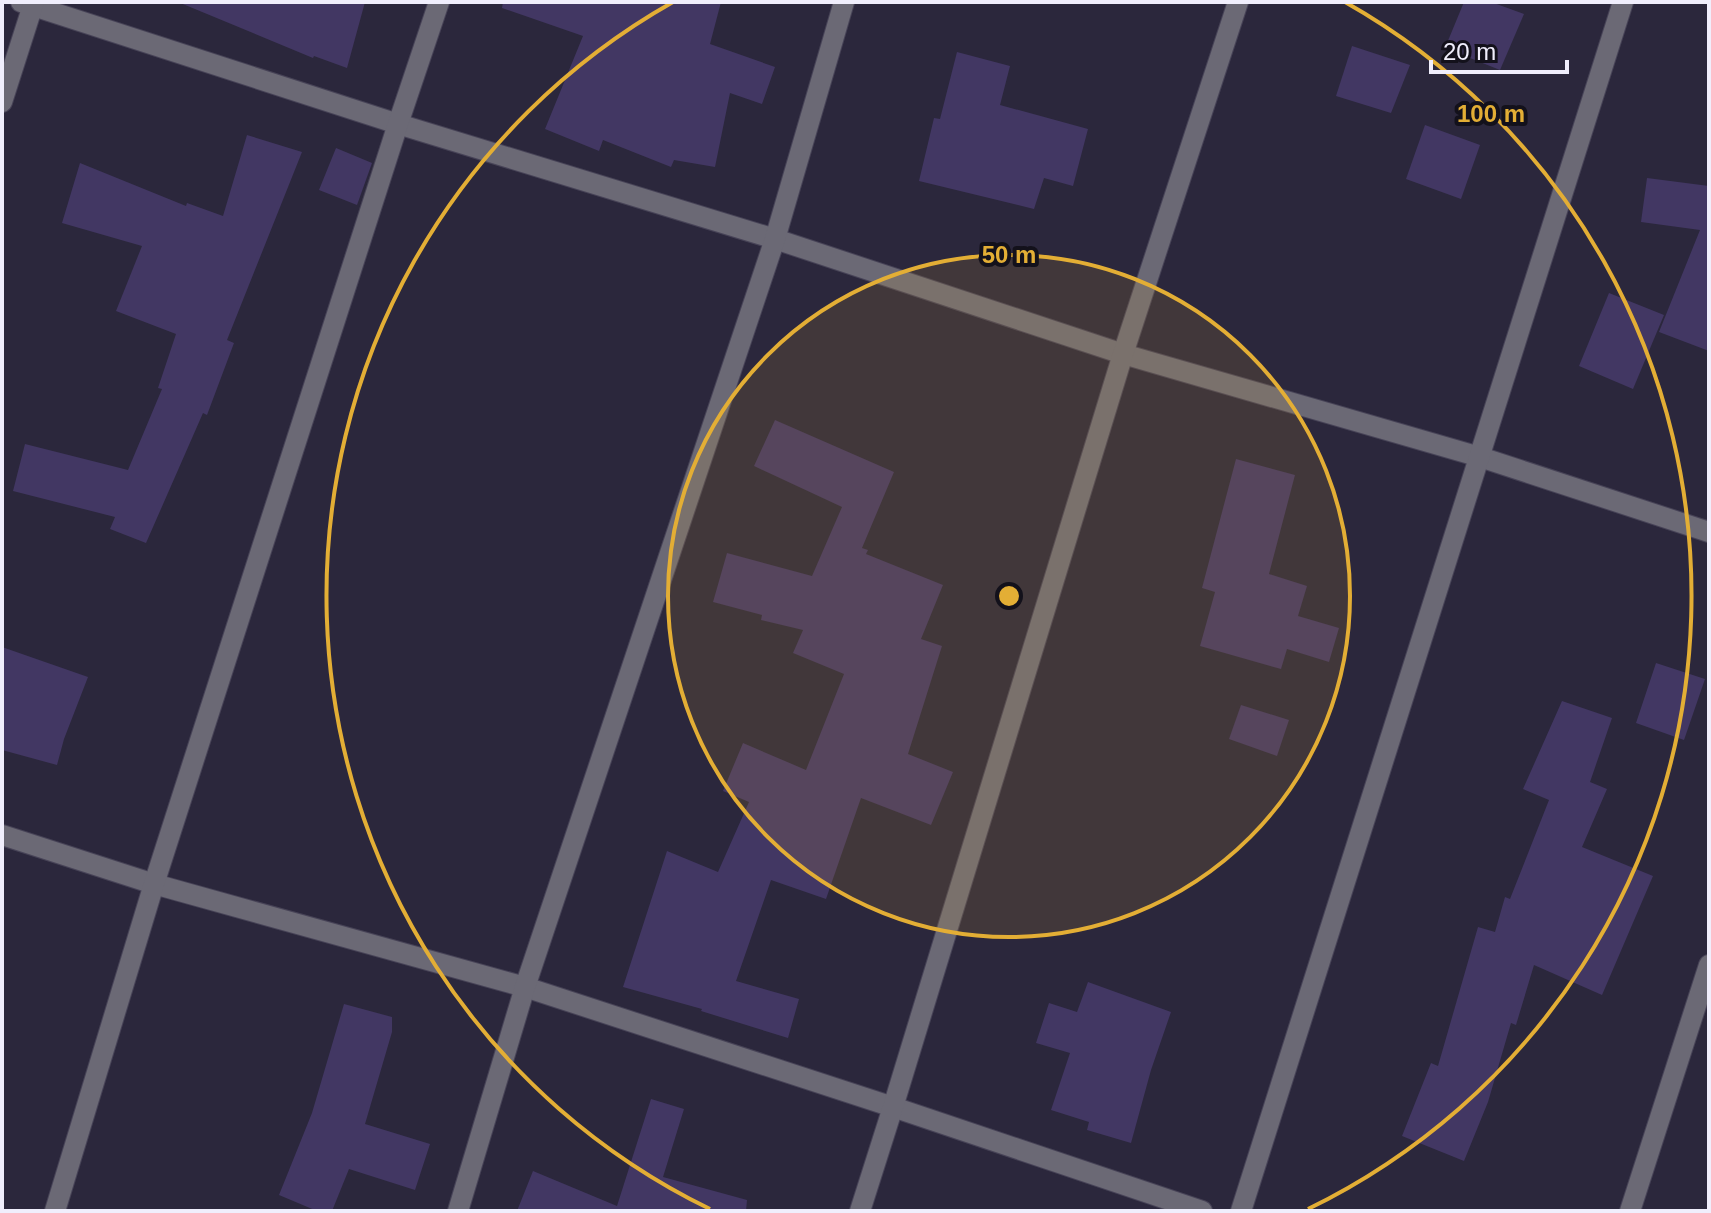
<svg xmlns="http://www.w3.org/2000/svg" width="1711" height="1213" viewBox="0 0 1711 1213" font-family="Helvetica,sans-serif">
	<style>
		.building { fill: #423763 }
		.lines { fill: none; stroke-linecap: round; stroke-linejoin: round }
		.street-casing { stroke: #474357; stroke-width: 22 }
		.street { stroke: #6b6975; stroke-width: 20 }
		.ring { fill: none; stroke: #e3ae35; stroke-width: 4 }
		.centre { fill: #e3ae35; stroke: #13111b; stroke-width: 4 }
		.ring-label { font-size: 24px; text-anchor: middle; font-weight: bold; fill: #e3ae35; stroke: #13111b; stroke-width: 8; stroke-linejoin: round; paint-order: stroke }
	</style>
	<rect width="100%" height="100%" fill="#2b273c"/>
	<g class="building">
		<polygon points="178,2 365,2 347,68 314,56 313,58"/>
		<polygon points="503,2 721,2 710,44 775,67 762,104 730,93 715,167 674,160 671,167 603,140 599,151 545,129 583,36 502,8"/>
		<polygon points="1464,2 1491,2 1524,14 1500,70 1445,48"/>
		<polygon points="1352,46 1410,65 1391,113 1336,96"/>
		<polygon points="957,52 1010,66 1000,105 1088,129 1073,186 1044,178 1034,209 919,181 934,118 940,119"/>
		<polygon points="1425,125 1480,145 1461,199 1406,179"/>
		<polygon points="247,135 302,152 227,340 234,343 207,415 203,413 146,543 110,529 115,517 13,491 25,444 128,470 162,389 158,388 176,334 116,311 142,246 62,223 80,163 186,206 187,203 223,216"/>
		<polygon points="336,148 372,163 357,205 319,190"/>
		<polygon points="1647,178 1709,186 1709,351 1659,332 1700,230 1641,222"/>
		<polygon points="1609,293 1664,315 1633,389 1579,366"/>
		<polygon points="775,420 894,472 862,548 868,550 866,554 943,585 921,639 942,646 908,754 953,772 931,825 861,798 826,899 771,880 736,981 799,999 788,1038 701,1011 702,1009 623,987 667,851 718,872 749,802 723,791 743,743 806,770 844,674 793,653 803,630 761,620 762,615 713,602 727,553 812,576 842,507 754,466"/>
		<polygon points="1236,459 1295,475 1269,574 1307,586 1298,616 1339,628 1329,662 1287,649 1281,669 1200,646 1215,592 1202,588"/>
		<polygon points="2,647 88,677 64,739 57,765 2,750"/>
		<polygon points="1656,663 1705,679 1684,740 1636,723"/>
		<polygon points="1562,701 1612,718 1590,782 1607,789 1582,847 1653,876 1602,995 1534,965 1516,1025 1511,1023 1488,1102 1464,1161 1402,1136 1431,1063 1438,1066 1478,927 1495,932 1505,897 1510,899 1549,800 1523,789"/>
		<polygon points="1241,705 1289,720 1277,756 1229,739"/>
		<polygon points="1088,982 1171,1012 1151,1070 1131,1143 1087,1130 1089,1122 1051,1110 1070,1053 1036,1043 1049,1003 1077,1012"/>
		<polygon points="344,1004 392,1017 392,1032 365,1124 430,1144 415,1190 349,1169 332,1211 317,1211 279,1195 312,1113"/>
		<polygon points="651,1099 684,1109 663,1177 747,1200 746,1211 517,1211 533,1171 617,1206"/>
	</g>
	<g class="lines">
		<defs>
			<g id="street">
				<polyline points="21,2 398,124 775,239 1123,354 1480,457 1709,532"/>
				<polyline points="2,102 34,2"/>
				<polyline points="2,835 154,884 525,987 893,1107 1202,1211"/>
				<polyline points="55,1211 154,884 398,124 439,2"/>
				<polyline points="458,1211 525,987 775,239 844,2"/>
				<polyline points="860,1211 893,1107 1123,354 1238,2"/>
				<polyline points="1241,1211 1623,2"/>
				<polyline points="1630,1211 1709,965"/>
			</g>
		</defs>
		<use href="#street" class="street-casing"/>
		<use href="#street" class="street"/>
	</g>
	<circle cx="1009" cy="596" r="341" fill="#e3ae35" fill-opacity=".12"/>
	<g class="ring">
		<circle cx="1009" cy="596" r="341"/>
		<path d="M710 1209A682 682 0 0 1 673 2M1345 2A682 682 0 0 1 1308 1209"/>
	</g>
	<circle cx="1009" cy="596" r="12" class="centre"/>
	<g class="ring-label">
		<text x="1491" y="122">100 m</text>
		<text x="1009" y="263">50 m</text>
	</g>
	<rect width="1711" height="1213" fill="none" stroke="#f0eefc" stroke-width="8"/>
	<path d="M1431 60v12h136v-12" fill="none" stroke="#f0eefc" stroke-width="4"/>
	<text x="1443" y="60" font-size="24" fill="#f0eefc" stroke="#13111b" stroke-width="6" paint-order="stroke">20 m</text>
</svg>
